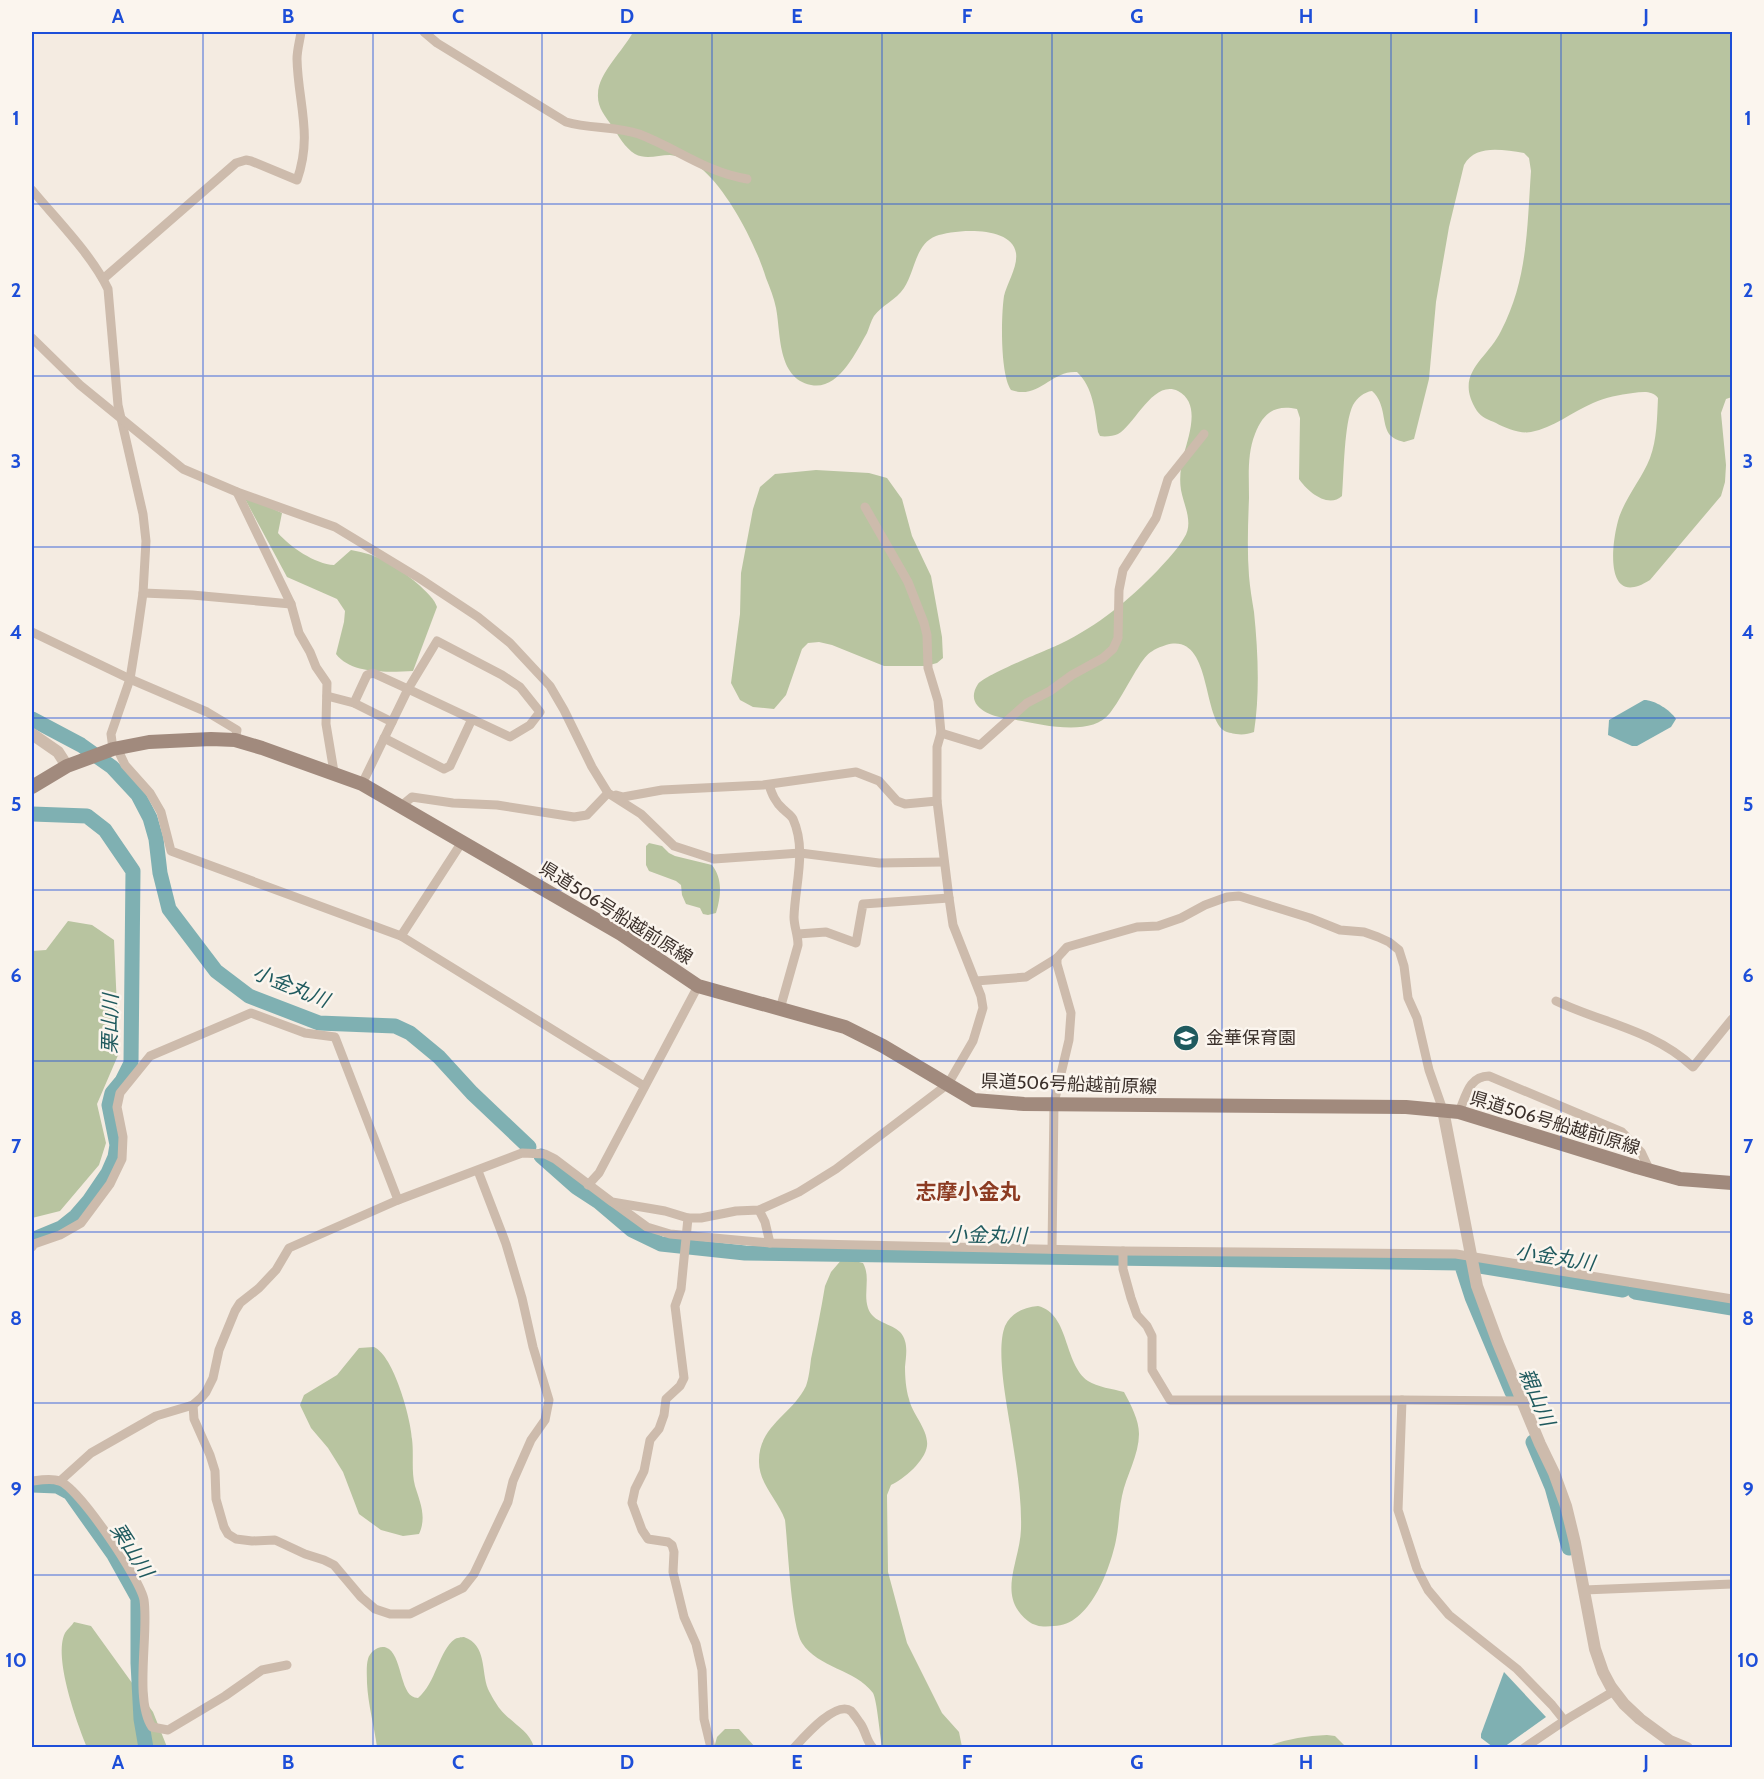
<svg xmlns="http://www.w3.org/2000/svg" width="1764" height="1779" viewBox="0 0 1764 1779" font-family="Cabin,'Noto Sans JP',sans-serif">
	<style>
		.green { fill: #b8c4a0 }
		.water { fill: #7fb0b2 }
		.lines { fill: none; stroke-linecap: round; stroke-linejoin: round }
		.river { stroke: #7fb0b2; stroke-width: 15 }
		.minor { stroke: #cdbbac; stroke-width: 9 }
		.tertiary { stroke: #cdbbac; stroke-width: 12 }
		.secondary { stroke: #a18a7d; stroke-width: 14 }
		.grid { fill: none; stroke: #1d4ed8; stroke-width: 1.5; stroke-opacity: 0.55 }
		.labels { text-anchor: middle; stroke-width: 5; stroke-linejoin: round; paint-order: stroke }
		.street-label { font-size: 18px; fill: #3b302b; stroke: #fbf5ee }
		.poi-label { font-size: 18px; fill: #3b302b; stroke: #fbf5ee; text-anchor: start }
		.water-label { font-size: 20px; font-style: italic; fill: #1f5a5e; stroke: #fbf5ee }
		.quarter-label { font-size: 21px; font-weight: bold; fill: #8c3b22; stroke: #fbf5ee }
		.neatline { fill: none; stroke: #1d4ed8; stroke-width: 2 }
		.grid-label { font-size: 20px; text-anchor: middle; font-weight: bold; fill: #1d4ed8 }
	</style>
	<rect width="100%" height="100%" fill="#f4ebe1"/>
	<g class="green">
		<path d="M633 32H1732V397L1726 399 1721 413 1726 465 1725 482 1721 496 1650 580C1606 608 1611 550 1617 525 1622 501 1641 481 1650 458 1657 439 1657 418 1658 398 1652 390 1642 392 1633 393 1619 395 1606 397 1593 403 1572 412 1553 428 1531 432 1520 434 1505 428 1496 423 1489 420 1481 417 1477 411 1453 373 1487 360 1501 331 1528 279 1527 227 1531 171L1529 158 1524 153C1502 150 1476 144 1464 165L1449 227 1436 302 1429 379 1414 439 1404 442C1400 441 1394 439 1391 436 1381 427 1387 404 1372 391 1364 392 1357 398 1353 405 1344 423 1344 473 1342 496 1328 509 1307 491 1299 479L1300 418 1297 409C1275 404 1263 413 1255 434 1247 454 1249 477 1249 498 1248 524 1247 550 1249 576 1250 588 1252 600 1254 612 1258 651 1260 693 1254 732 1248 734 1243 735 1236 734 1232 733 1227 733 1223 730 1202 712 1211 632 1166 645 1147 651 1144 658 1134 674 1126 687 1119 701 1110 713 1090 739 1037 723 1010 719 992 717 963 707 978 684 985 675 1045 651 1060 644 1099 625 1128 601 1158 570 1167 560 1177 550 1184 538 1194 523 1184 506 1181 490 1179 477 1181 466 1184 454 1189 435 1201 403 1178 391 1153 379 1135 425 1118 434 1114 436 1105 437 1100 436L1098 432C1095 411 1093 387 1077 372 1051 370 1039 400 1011 390 1000 374 1001 316 1004 296 1007 283 1018 267 1016 253 1012 225 954 229 936 236 915 244 915 272 904 288 896 300 882 305 874 316 871 321 869 328 867 333 856 352 838 391 811 385 777 378 781 333 776 308 774 298 770 288 766 278 756 245 729 193 703 170 695 163 682 156 670 155 658 155 646 160 635 154 625 148 618 135 612 126 605 116 597 107 598 94 598 73 624 50 633 32Z"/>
		<polygon points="816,470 869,473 887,478 902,499 912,536 931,576 942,637 943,658 937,663 926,666 884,666 832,645 819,642 808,643 802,649 786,695 774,709 753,707 740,700 731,683 740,614 741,573 753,509 760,487 775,474"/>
		<path d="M249 498 282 513 278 533C290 547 315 564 334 565L351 550C364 552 376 556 388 562 400 569 434 594 437 607L413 671C390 672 352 675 336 654L344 622 345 611 337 599 287 577 245 499Z"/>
		<path d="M649 843 662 846 669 853 675 856 712 865C723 879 721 897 716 913L708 915 703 914 700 908 686 904 682 895 681 885 676 881 649 871 646 865V846Z"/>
		<polygon points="68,921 92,925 114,940 119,1053 97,1104 106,1143 99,1165 60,1211 32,1218 32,951 46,950"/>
		<path d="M843 1258 863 1263C871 1277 863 1293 868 1308 873 1323 891 1323 900 1332 909 1342 906 1355 905 1367 905 1377 906 1390 909 1399 912 1414 929 1430 927 1446 925 1461 904 1479 891 1485L887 1495 888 1572 907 1643 942 1713 959 1732 962 1747H882C880 1737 877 1700 873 1693 855 1669 818 1668 802 1643 791 1625 788 1546 785 1520 778 1500 759 1484 759 1462 758 1426 792 1415 806 1386 809 1378 810 1367 811 1359 816 1335 821 1310 825 1286L831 1272Z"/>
		<path d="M1038 1306C1070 1314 1063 1363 1088 1381 1097 1387 1113 1389 1124 1392 1131 1405 1139 1420 1139 1434 1139 1455 1126 1476 1122 1496 1119 1510 1119 1526 1116 1540 1110 1570 1089 1626 1054 1626 1044 1627 1036 1627 1028 1621 996 1596 1020 1562 1021 1529 1022 1494 1015 1459 1010 1425 1006 1400 996 1349 1005 1326 1011 1313 1024 1307 1038 1306Z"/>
		<path d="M374 1347C394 1356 411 1419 412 1439 414 1454 411 1471 415 1486 420 1502 427 1517 419 1534L403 1536 381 1530 359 1514 343 1472 328 1448 311 1428 300 1405 304 1395 337 1375 359 1348Z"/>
		<path d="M74 1622 91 1626 153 1712 167 1747H87C77 1723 53 1657 65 1633 67 1629 72 1626 74 1622Z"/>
		<path d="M464 1637C487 1645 481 1671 488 1689 491 1695 496 1704 500 1709 511 1723 529 1730 534 1747H377C374 1726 368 1704 367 1683 367 1676 366 1666 368 1659 370 1651 381 1643 389 1649 403 1660 400 1698 418 1698 436 1683 439 1650 455 1639 456 1638 462 1637 464 1637Z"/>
		<polygon points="725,1729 739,1729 755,1747 714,1748 717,1737"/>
		<path d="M1327 1735 1335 1736 1346 1747H1266C1286 1739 1305 1736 1327 1735Z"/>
	</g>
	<g class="water">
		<path d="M1644 700C1655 700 1670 710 1676 719L1671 727 1637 746H1632L1608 735 1609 720Z"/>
		<polygon points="1504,1672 1546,1717 1504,1747 1493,1747 1481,1738 1481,1734"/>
	</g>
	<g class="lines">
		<g class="river">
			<polyline points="32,719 81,745 112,767 138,795 150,818 156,839 160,873 169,909 216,971 249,996 319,1023 395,1026 410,1033 439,1057 472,1093 529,1147"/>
			<polyline points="32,814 87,816 105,830 133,871 131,1063 122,1081 112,1093 109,1105 117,1145 115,1157 108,1173 89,1201 76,1216 61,1228 32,1240"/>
			<polyline points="541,1156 576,1187 599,1202 632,1230 661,1244 745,1253 1461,1263 1472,1297 1512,1392"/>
			<polyline points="1480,1266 1623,1290"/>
			<polyline points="1635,1292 1732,1308"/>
			<polyline points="1533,1442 1552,1487 1569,1548"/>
			<polyline points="32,1485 57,1486 70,1493 114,1555 138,1598 138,1663 141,1719 146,1748"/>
		</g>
		<g class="minor">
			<path d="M424 32 437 43 566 122C590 129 616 126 639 134 678 149 705 172 747 179"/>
			<path d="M32 190C56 219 92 255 108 289L118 405 143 514 146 541 143 593 137 635 130 679 111 734 113 749"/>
			<path d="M103 279 236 163 246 160 251 161 297 180C313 135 298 103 297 59 297 50 300 40 301 32"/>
			<polyline points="32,338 80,385 183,469 237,492 335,527 419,578 478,617 510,643 550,686 564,710 592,767 608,793 641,814 674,846 714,859 800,853 879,863 944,862"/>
			<polyline points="237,492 291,604 299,633 310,652 316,667 327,683 326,724 334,772"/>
			<polyline points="143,593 192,595 291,604"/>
			<polyline points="32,632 130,679 207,712 237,730 235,740"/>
			<polygon points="437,641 502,675 520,687 540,712 530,725 510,737 408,689"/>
			<polyline points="327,696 354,703 392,722"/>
			<polyline points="354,703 367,675 373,673 408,689 362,784"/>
			<polyline points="941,733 980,745 1027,703 1050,691 1072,675 1103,658 1113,649 1118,638 1119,590 1123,570 1156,518 1168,479 1204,434"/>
			<polyline points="384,738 444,769 450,766 472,719"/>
			<polyline points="117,748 125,765 150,793 161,812 171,851 401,936 644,1086"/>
			<path d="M769 785C772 794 775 802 783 809 786 812 791 815 793 819 807 850 795 885 794 917 794 927 798 934 798 945L780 1009"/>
			<polyline points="616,795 623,797 662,790 763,785 856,772 879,781 897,801 905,804 937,801"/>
			<polyline points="400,807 412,797 453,803 497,805 574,817 587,815 608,793"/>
			<polyline points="798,934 826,932 856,943 863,904 949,898"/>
			<polyline points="401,936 462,842"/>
			<polyline points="976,981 1026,977 1057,958 1067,947 1137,927 1158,926 1181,918 1205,905 1227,897 1239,896 1310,918 1340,930 1364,932 1378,937 1389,942 1399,950 1404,966 1408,998 1417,1018 1429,1070 1443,1110"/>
			<path d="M1556 1001C1602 1023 1654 1030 1693 1067L1732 1019"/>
			<path d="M1459 1112C1466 1096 1469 1076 1489 1076L1622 1132 1641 1152 1650 1171"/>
			<polyline points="588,1185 599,1173 698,986"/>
			<polyline points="614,1203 647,1227 670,1234 770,1243"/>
			<polyline points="759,1210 765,1222 770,1243 1123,1251 1456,1254 1732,1299"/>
			<polyline points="688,1218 681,1289 675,1306 684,1378 680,1386 666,1399 664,1415 659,1429 650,1440 644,1471 635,1489 632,1503 642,1530 648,1539 668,1542 672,1545 674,1552 673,1572 684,1617 696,1644 702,1670 704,1719 711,1748"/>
			<polyline points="32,1247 34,1244 60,1235 81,1223 110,1184 122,1159 123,1137 117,1107 120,1093 150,1056 251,1013 305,1033 335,1037 398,1200 522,1153 545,1154 555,1159 612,1202 665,1211 688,1218 701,1218 736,1211 759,1210 799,1192 836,1169 948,1084 973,1041 983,1008 981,996 953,925 949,898 937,801 937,747 941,733 938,701 928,668 927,635 924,623 908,582 865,507"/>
			<polyline points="1052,1249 1054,1103 1069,1040 1071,1013 1057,964 1057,958"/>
			<polyline points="1123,1251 1123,1269 1131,1298 1137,1315 1147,1326 1152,1336 1152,1370 1170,1400 1402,1400 1398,1510 1417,1569 1428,1590 1449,1615 1517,1669 1552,1705 1564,1720"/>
			<polyline points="1402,1400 1521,1401"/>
			<polyline points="193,1405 194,1419 210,1455 215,1471 216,1499 224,1527 228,1534 236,1539 252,1541 275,1540 305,1554 324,1560 334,1565 361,1597 375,1609 390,1614 410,1614 463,1588 474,1574 508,1502 513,1481 531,1440 545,1420 549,1400 533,1347 522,1298 506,1244 478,1171"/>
			<path d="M32 1481C40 1480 52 1478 59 1481 78 1486 141 1580 144 1600 149 1633 134 1700 152 1727L168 1730 225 1696 262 1670 287 1665"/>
			<polyline points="60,1481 91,1453 156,1416 193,1405 201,1398 206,1392 213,1378 219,1350 235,1311 240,1303 259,1288 276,1270 289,1248 398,1200"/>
			<polyline points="1584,1590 1732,1584"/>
			<path d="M794 1748C804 1737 836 1700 851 1711 854 1714 857 1719 860 1723 866 1731 866 1741 873 1748"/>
			<polyline points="1524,1748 1567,1719 1614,1691"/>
		</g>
		<g class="tertiary">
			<polyline points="32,734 58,752 67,766"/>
			<polyline points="1443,1110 1477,1286 1498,1343 1540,1444 1554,1473 1566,1506 1575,1543 1595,1649 1603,1672 1611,1687 1624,1704 1640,1719 1670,1741 1687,1748"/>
		</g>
		<polyline class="secondary" points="32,787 67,766 113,749 149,742 211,739 235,740 262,748 362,784 621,934 698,986 845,1027 883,1046 974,1100 1024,1104 1406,1107 1459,1112 1637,1167 1680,1179 1732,1183"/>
	</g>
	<path class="grid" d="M203 32V1748M373 32V1748M542 32V1748M712 32V1748M882 32V1748M1052 32V1748M1222 32V1748M1391 32V1748M1561 32V1748M32 204H1732M32 376H1732M32 547H1732M32 718H1732M32 890H1732M32 1061H1732M32 1232H1732M32 1403H1732M32 1575H1732"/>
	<defs>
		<symbol id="school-disc" viewBox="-11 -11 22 22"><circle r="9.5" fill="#1f5a5e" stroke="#fbf5ee"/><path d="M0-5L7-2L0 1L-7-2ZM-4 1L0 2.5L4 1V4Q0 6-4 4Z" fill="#fff"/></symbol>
	</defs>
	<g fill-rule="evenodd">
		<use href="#school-disc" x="1171" y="1023" width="30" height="30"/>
	</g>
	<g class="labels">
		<g class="street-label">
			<text transform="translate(616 913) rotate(32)" y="6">県道506号船越前原線</text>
			<text transform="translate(1069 1084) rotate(2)" y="6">県道506号船越前原線</text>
			<text transform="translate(1555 1123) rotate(17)" y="6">県道506号船越前原線</text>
		</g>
		<g class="poi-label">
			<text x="1206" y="1044">金華保育園</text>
		</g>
		<g class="water-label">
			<text transform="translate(291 986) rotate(22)" y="7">小金丸川</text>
			<text transform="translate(110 1024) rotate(-89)" y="7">栗山川</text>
			<text transform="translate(987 1235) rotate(1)" y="7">小金丸川</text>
			<text transform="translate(1555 1257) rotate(9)" y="7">小金丸川</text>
			<text transform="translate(1537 1397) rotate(67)" y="7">親山川</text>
			<text transform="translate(132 1550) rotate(57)" y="7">栗山川</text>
		</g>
		<g class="quarter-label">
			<text x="968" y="1199">志摩小金丸</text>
		</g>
	</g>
	<rect width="1764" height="1779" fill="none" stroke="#fbf5ee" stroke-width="66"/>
	<rect x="33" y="33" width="1698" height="1713" class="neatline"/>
	<g class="grid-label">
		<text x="118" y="23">A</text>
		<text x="288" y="23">B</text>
		<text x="458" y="23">C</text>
		<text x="627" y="23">D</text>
		<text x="797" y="23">E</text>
		<text x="967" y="23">F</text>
		<text x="1137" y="23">G</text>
		<text x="1306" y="23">H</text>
		<text x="1476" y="23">I</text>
		<text x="1646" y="23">J</text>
		<text x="16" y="125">1</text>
		<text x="1748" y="125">1</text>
		<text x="16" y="297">2</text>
		<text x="1748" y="297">2</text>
		<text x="16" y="468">3</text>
		<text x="1748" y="468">3</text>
		<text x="16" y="639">4</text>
		<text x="1748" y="639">4</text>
		<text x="16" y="811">5</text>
		<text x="1748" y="811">5</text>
		<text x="16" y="982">6</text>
		<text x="1748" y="982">6</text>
		<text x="16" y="1153">7</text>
		<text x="1748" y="1153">7</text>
		<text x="16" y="1325">8</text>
		<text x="1748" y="1325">8</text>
		<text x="16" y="1496">9</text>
		<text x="1748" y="1496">9</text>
		<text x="16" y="1667">10</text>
		<text x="1748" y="1667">10</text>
		<text x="118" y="1769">A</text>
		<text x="288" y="1769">B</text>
		<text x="458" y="1769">C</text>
		<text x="627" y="1769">D</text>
		<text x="797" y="1769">E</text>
		<text x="967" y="1769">F</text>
		<text x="1137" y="1769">G</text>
		<text x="1306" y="1769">H</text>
		<text x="1476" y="1769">I</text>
		<text x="1646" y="1769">J</text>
	</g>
</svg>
